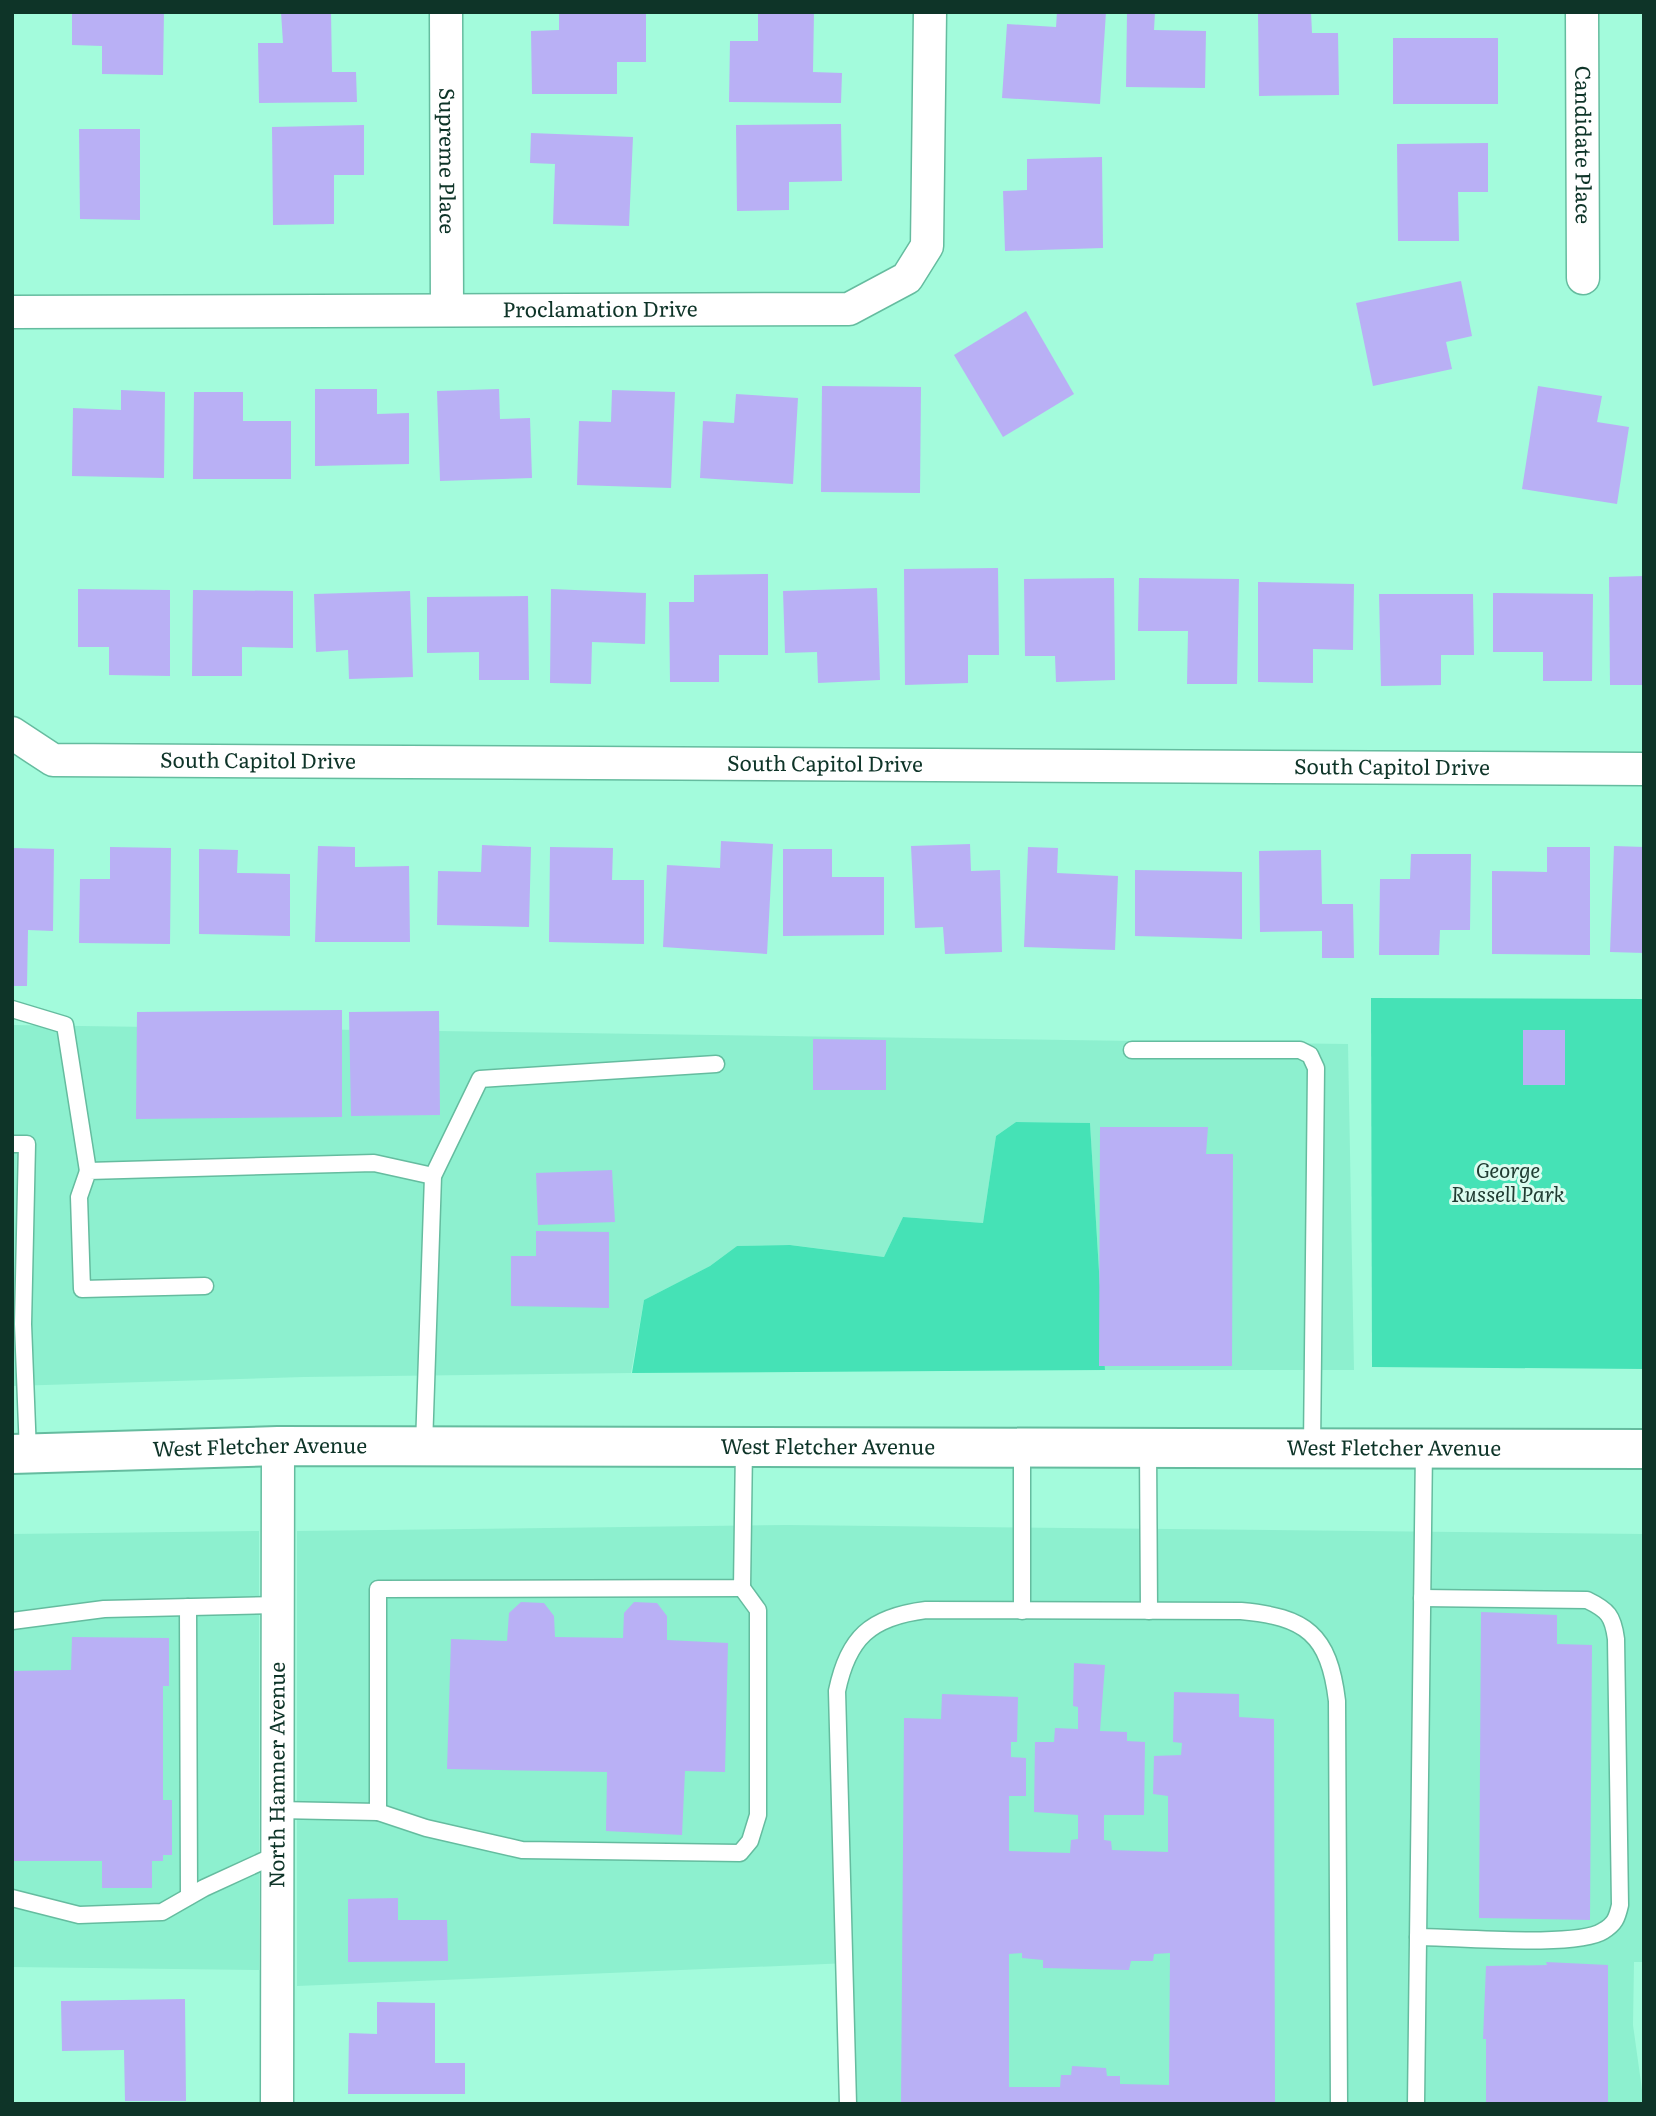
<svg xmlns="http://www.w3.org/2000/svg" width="1656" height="2116" viewBox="0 0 1656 2116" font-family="Literata,serif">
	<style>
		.built { fill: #8df0cf }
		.green { fill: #45e2b6 }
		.building { fill: #b9b0f5; fill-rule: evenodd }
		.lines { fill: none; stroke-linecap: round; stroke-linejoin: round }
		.service-casing { stroke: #65bc9f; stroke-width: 19 }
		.minor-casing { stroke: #65bc9f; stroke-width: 35 }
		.secondary-casing { stroke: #65bc9f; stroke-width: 42 }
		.service { stroke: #fff; stroke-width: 16 }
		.minor { stroke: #fff; stroke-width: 32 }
		.secondary { stroke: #fff; stroke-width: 38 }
		.labels { text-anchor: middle; stroke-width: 6; stroke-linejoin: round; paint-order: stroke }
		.street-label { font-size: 21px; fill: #0e3428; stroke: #dbfcef }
		.park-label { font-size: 21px; font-style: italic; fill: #203c32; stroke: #dbfcef }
	</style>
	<rect width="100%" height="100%" fill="#a3fbdc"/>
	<g class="built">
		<polygon points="12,1025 1348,1044 1354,1370 1105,1370 1090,1123 1016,1122 996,1136 983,1223 903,1217 884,1257 791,1245 737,1246 710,1266 644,1300 631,1373 304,1377 12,1386"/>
		<polygon points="787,1525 1644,1534 1644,1962 1634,1962 1633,2025 1644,2104 848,2104 849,1963 297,1986 297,1531"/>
		<polygon points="259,1531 259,1970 12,1967 12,1534"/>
	</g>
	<g class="green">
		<polygon points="1371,998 1644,999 1644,1369 1372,1367"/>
		<polygon points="1016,1122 1090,1123 1105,1370 632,1373 644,1300 710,1266 737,1246 790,1245 884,1257 903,1217 983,1223 996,1136"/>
	</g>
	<g class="building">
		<polygon points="72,12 164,12 163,75 102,74 102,46 72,45"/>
		<polygon points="281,12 331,12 332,72 356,72 357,102 259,103 258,43 283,43"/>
		<polygon points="559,12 646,12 646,62 617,62 617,94 532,94 531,31 559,30"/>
		<polygon points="758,12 814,12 813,72 842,73 841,103 729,102 730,41 758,41"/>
		<polygon points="1057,12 1106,12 1100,104 1002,98 1007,24 1056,27"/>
		<polygon points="1127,12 1155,12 1154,30 1206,31 1205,88 1126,87"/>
		<polygon points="1258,12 1311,12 1312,33 1338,33 1339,95 1259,96"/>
		<rect x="1393" y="38" width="105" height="66"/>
		<polygon points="841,124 842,181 789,182 789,210 737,211 736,125"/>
		<polygon points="364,125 364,175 334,175 334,224 273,225 272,127"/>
		<polygon points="79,129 140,129 140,220 80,219"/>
		<polygon points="531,133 633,137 629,226 553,224 555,164 530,163"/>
		<polygon points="1488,143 1488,192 1458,192 1459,241 1398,241 1397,144"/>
		<polygon points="1102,157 1103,248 1005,251 1003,191 1027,190 1027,159"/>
		<polygon points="1461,281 1472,336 1446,342 1452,369 1373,386 1356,303"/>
		<polygon points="1026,311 1074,394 1003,437 954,355"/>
		<polygon points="822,386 921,387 920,493 821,492"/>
		<polygon points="1538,386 1602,396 1597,422 1629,427 1617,504 1522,489"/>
		<polygon points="315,389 377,389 377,414 409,413 409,464 315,466"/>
		<polygon points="499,389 500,419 530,418 532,478 440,481 437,391"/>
		<polygon points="121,390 165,392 164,478 72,476 73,408 121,410"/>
		<polygon points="612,390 675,392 671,488 577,485 579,421 611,422"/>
		<polygon points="194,392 243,392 243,421 291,421 291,479 193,479"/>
		<polygon points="736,394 798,398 793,484 700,478 703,421 734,423"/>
		<polygon points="998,568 999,655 968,655 968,683 905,685 904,569"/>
		<polygon points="768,574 768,655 719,655 719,682 670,682 669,602 694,602 694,575"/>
		<polygon points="1644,576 1644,685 1610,685 1609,577"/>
		<polygon points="1114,578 1115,680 1056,682 1055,656 1025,656 1024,579"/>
		<polygon points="1139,578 1239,579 1237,684 1187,684 1188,631 1138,631"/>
		<polygon points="1258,582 1354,584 1353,650 1313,649 1313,683 1258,682"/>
		<polygon points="877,588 880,680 818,683 817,652 785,653 783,591"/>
		<polygon points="78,589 170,590 170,676 109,675 109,647 78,647"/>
		<polygon points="551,589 646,593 645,644 592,642 591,684 550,683"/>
		<polygon points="193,590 293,591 293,648 242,647 242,676 192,676"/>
		<polygon points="410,591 413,677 349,679 348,650 316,652 314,594"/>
		<polygon points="1493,593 1593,594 1592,681 1543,681 1543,652 1493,652"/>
		<polygon points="1379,594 1473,594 1474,655 1441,655 1441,685 1381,686"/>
		<polygon points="528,596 529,680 479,680 479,652 427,653 427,597"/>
		<polygon points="721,841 773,844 767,954 663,947 667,865 720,868"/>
		<polygon points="970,844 971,871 1000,870 1002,952 945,954 943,927 915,928 911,846"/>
		<polygon points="482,845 531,847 529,927 437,925 438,871 481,872"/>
		<polygon points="318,846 355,847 355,867 409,866 410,942 315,942"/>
		<polygon points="1614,846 1644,847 1644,953 1610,952"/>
		<polygon points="110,847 171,848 170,944 79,943 80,879 110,879"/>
		<polygon points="550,847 613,848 612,880 644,880 644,944 549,942"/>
		<polygon points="1028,847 1058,848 1057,873 1118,876 1115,950 1024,947"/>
		<polygon points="1547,847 1590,847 1590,955 1492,954 1492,871 1547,872"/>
		<polygon points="12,848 54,849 53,931 28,930 27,986 12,986"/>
		<polygon points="199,849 238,850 237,873 290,874 290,936 199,934"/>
		<polygon points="783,849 832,849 832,877 884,877 884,935 783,936"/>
		<polygon points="1321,850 1322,904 1353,904 1354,958 1322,958 1322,931 1260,932 1259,851"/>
		<polygon points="1411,854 1471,854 1470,930 1440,930 1439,955 1379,955 1380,879 1410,879"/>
		<polygon points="1135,870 1242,872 1242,939 1135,936"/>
		<polygon points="342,1010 342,1117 136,1119 137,1012"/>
		<polygon points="439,1011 440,1115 351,1116 349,1012"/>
		<rect x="1523" y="1030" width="42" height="55"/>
		<polygon points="813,1039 886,1040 886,1090 813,1090"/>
		<polygon points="1100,1127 1208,1127 1206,1154 1233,1154 1232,1366 1099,1366"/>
		<polygon points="612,1170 615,1222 538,1225 536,1173"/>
		<polygon points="536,1231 609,1232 609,1308 511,1306 511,1256 536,1256"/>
		<polygon points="521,1602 544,1603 554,1616 555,1637 623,1638 624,1613 634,1602 657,1603 667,1616 667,1640 728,1643 725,1772 685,1771 682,1835 606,1831 607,1772 447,1769 451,1639 507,1641 509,1613"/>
		<polygon points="1481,1612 1557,1615 1557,1644 1592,1645 1590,1920 1479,1918"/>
		<polygon points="72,1637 169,1638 169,1686 163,1686 163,1800 172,1800 172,1855 163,1855 163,1861 152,1861 152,1888 102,1888 102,1861 12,1861 12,1671 71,1670"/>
		<path d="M1074 1663 1105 1665 1100 1731 1127 1732V1741L1145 1742 1144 1815H1104V1840L1111 1841 1112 1850 1168 1852V1796L1153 1794 1154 1756 1181 1755 1182 1743 1173 1742 1174 1692 1239 1694V1717L1274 1719 1275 2104H901L904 1718 941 1719 942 1694 1018 1697 1017 1742H1011V1757L1026 1758V1796H1009V1851L1070 1853 1071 1840 1078 1839V1815L1034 1812 1035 1742H1054L1055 1728 1078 1729V1707L1073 1706ZM1022 1953V1958L1043 1960V1968L1129 1970 1131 1961H1153L1154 1954 1170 1953 1169 2085 1120 2084V2076H1107L1106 2068 1072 2066 1071 2075H1061L1060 2087H1009V1954Z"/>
		<polygon points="398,1898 398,1920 447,1920 448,1961 348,1962 348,1899"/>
		<polygon points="1546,1962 1608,1965 1608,2104 1486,2104 1486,2039 1483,2039 1486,1966 1547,1965"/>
		<polygon points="185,1999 186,2101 125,2101 124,2050 62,2051 61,2001"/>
		<polygon points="377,2002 435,2003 435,2063 465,2063 465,2094 348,2094 349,2033 377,2034"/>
	</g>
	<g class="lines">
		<defs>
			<g id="service">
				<polyline points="12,1009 65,1025 88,1171"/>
				<polyline points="1132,1050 1300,1050 1310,1055 1316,1068 1312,1448"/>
				<polyline points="12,1144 27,1144 23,1324 28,1453"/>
				<polyline points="205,1286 82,1289 79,1197 88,1171 374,1163 433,1176"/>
				<polyline points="424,1446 433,1176 480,1079 716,1064"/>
				<polyline points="1022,1448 1022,1611"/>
				<polyline points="1148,1448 1149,1611"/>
				<polyline points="188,1607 189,1896"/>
				<polyline points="12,1621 104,1609 278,1605"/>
				<polyline points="278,1810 378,1812 378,1589 742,1588 744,1447"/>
				<polyline points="378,1812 426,1828 522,1850 740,1853 750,1841 758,1815 758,1610 742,1588"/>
				<polyline points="12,1898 79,1915 162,1912 204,1888 278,1854"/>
				<path d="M1418 1937C1455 1937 1577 1948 1603 1931 1615 1924 1617 1918 1620 1905L1616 1639C1613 1616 1608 1610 1587 1600L1422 1598"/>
				<path d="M848 2104 837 1691C848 1638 870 1617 926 1610L1241 1611C1306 1617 1329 1634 1337 1701L1339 2104"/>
				<polyline points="1416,2104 1424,1448"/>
			</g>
			<g id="minor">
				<path id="s1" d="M446 12 447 310"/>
				<path id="s2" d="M1582 12 1583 278"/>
				<path id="s3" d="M12 312 849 309 907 278 927 246 930 12"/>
				<path id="s4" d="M12 733 53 760 1644 769"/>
				<path id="s5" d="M277 2104 278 1446"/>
			</g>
			<g id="secondary">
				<path id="s6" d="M12 1454 278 1446 1644 1449"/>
			</g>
		</defs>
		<use href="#service" class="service-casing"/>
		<use href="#minor" class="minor-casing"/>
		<use href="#secondary" class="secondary-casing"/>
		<use href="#service" class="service"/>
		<use href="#minor" class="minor"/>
		<use href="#secondary" class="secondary"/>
	</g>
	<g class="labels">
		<g class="street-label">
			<text dy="7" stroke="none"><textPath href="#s2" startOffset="133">Candidate Place</textPath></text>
			<text dy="7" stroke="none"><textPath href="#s1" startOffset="149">Supreme Place</textPath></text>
			<text dy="7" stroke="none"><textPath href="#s3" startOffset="588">Proclamation Drive</textPath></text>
			<text dy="7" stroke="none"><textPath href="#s4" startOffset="254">South Capitol Drive</textPath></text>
			<text dy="7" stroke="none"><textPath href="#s4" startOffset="821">South Capitol Drive</textPath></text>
			<text dy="7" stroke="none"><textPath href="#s4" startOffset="1388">South Capitol Drive</textPath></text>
			<text dy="7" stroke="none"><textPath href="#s6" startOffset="816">West Fletcher Avenue</textPath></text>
			<text dy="7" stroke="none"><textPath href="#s6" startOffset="248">West Fletcher Avenue</textPath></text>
			<text dy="7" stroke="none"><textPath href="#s6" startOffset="1382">West Fletcher Avenue</textPath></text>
			<text dy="7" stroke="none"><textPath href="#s5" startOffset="329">North Hamner Avenue</textPath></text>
		</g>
		<g class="park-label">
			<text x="1508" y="1178">George<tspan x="1508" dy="24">Russell Park</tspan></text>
		</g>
	</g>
	<rect width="1656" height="2116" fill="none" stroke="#0e3428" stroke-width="28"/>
</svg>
